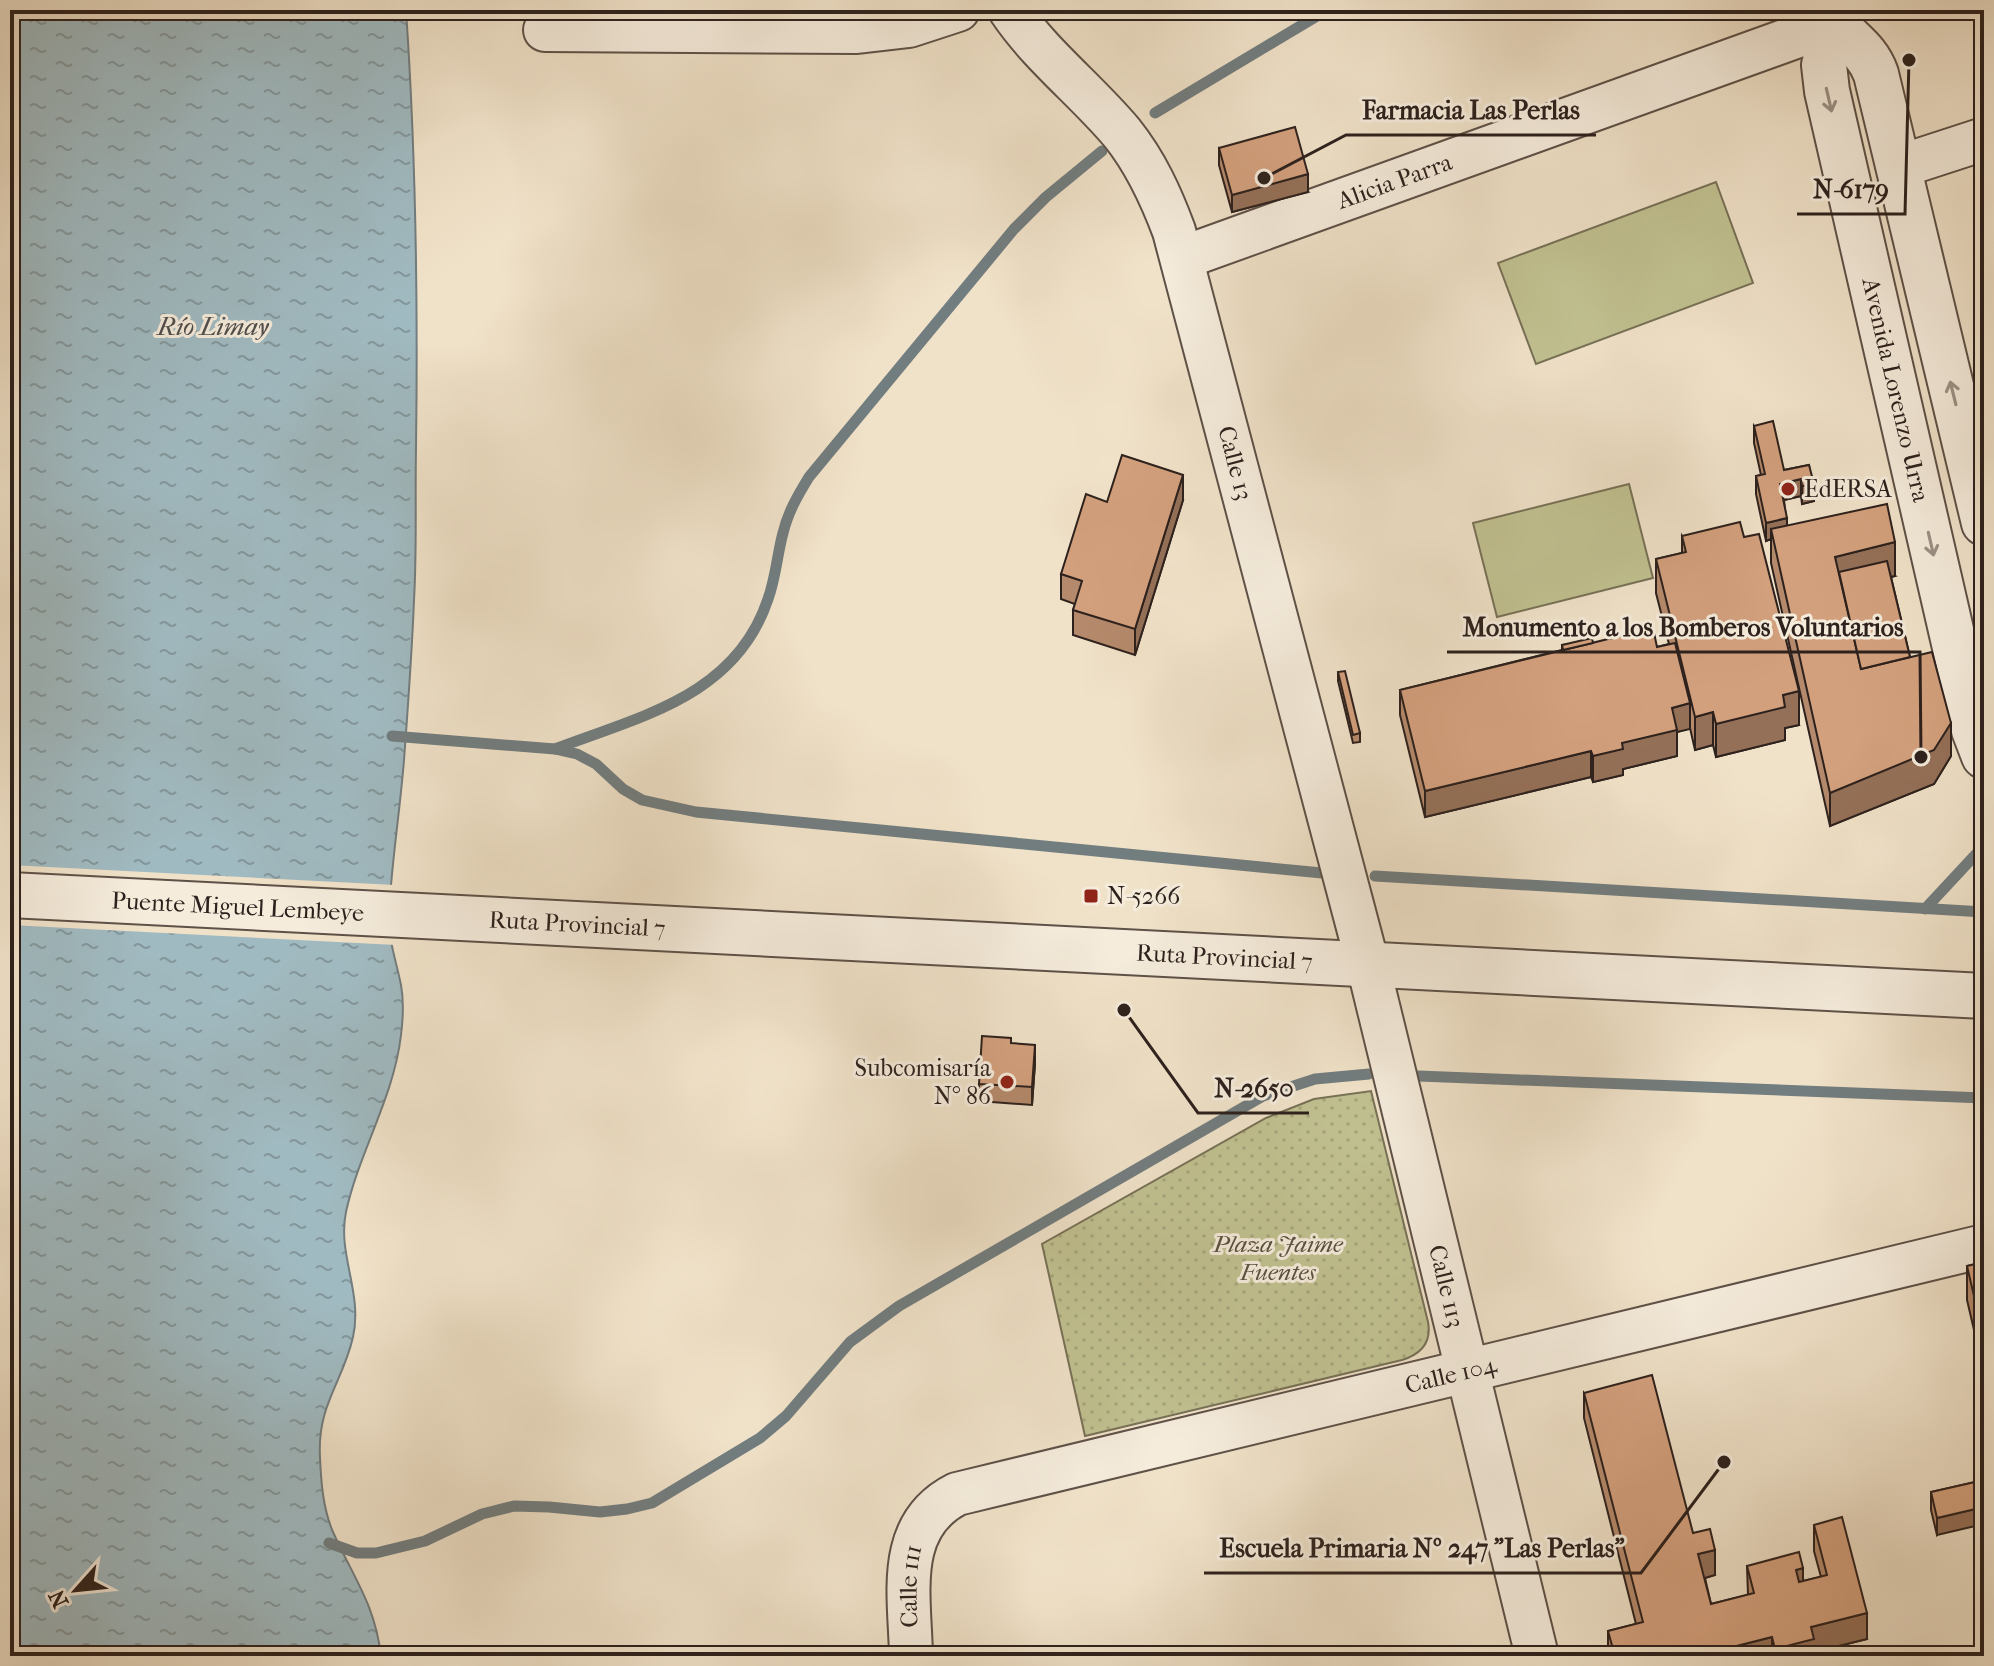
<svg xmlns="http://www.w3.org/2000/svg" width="1994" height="1666" viewBox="0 0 1994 1666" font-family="'IM FELL French Canon',serif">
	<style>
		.grass { fill: url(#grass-dots); stroke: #777157; stroke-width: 2 }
		.pitch { fill: #c1c191; stroke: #777157; stroke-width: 2 }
		.water { fill: url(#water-ripples); stroke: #727d7f; stroke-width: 2 }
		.pier { fill: #f0e2c9 }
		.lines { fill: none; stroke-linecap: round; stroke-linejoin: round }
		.stream { stroke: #727d7f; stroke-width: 11 }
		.minor-casing { stroke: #5e5148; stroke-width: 46 }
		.tertiary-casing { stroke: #5e5148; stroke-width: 48 }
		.minor { stroke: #f5ecdc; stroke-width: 42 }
		.tertiary { stroke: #f5ecdc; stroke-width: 44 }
		.wall { fill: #b58a6c; stroke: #2d211d; stroke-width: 2 }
		.shaded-wall { fill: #947058; stroke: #2d211d; stroke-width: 2 }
		.building { fill: #d3a07d; stroke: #2d211d; stroke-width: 2 }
		.oneway { stroke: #9b9186 }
		.poi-dot { fill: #8f2418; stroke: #f5ecdc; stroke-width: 3 }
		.labels { text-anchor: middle; stroke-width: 6; stroke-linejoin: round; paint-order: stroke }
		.street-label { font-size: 24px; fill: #2d211d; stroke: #f5ecdc }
		.poi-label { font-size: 24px; fill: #2d211d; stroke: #f5ecdc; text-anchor: start }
		.park-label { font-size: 24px; font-style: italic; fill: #595140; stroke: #f5ecdc }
		.water-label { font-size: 26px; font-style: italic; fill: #504f4e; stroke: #f5ecdc }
		.leader { fill: none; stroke: #2d211d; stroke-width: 3 }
		.callout-dot { fill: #2d211d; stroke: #f5ecdc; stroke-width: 3 }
		.callout-label { font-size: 26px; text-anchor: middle; font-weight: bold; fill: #2d211d; stroke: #f5ecdc; stroke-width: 6; stroke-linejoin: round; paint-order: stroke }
	</style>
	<defs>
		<pattern id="grass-dots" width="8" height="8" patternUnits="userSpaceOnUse" patternTransform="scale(2)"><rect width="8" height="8" fill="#c1c191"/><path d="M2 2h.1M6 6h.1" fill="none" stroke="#a6a67d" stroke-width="1.8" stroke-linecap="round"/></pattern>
		<pattern id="water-ripples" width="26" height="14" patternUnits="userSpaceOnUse" patternTransform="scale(2)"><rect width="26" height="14" fill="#a0bac1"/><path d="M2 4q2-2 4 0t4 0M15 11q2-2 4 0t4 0" fill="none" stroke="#83979c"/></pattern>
	</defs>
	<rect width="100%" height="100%" fill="#f0e2c9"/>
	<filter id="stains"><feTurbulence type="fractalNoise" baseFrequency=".0025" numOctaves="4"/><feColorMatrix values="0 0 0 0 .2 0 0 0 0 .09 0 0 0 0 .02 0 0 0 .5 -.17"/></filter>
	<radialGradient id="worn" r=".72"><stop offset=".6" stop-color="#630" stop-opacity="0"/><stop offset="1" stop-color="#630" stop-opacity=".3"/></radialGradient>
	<path class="grass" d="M1371 1091 1428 1322C1432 1343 1421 1354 1402 1360L1085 1436 1042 1244 1266 1118 1314 1099Z"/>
	<g class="pitch">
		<polygon points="1716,182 1753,283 1536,364 1498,263"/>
		<polygon points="1629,484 1653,578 1497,617 1473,523"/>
	</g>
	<path class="water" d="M10 10H406C416 156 418 302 416 448 415 499 417 549 414 600 412 653 408 706 404 760 400 810 392 860 389 911 387 936 396 960 401 985 404 1001 403 1019 401 1035 394 1097 359 1152 346 1212 337 1254 363 1293 353 1337 343 1382 317 1405 320 1457 321 1482 323 1509 333 1532 353 1577 375 1604 381 1656H10Z"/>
	<polygon class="pier" points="10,865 395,885 392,915 396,945 10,925"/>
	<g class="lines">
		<g class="stream">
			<polyline points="1155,113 1327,10"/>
			<polyline points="392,736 555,749 577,754 596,764 623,789 642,800 696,812 1322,873"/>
			<path d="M555 749C641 716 736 696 768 599 776 577 777 555 783 533 788 512 798 495 809 477L1014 229 1046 197 1102 151"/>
			<polyline points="1375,876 1984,912"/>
			<polyline points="1925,909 1978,852"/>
			<polyline points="1419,1076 1984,1098"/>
			<polyline points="329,1543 357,1553 376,1553 425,1541 482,1514 514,1506 549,1507 600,1512 627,1509 652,1503 760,1438 786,1416 850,1342 899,1306 1263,1096 1315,1079 1369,1074"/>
		</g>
		<defs>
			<g id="minor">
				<path id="s1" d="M1010 10C1041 56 1087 91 1122 133 1146 163 1161 196 1174 231L1368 965 1537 1656"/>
				<polyline points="545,30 857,32 909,26 958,10"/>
				<polyline points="1898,167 1984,139"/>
				<path id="s2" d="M1182 258 1834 23"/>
				<path id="s3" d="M911 1656C910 1596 894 1526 957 1494L1984 1246"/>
			</g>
			<g id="tertiary">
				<path d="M1829 10C1838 37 1865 43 1876 74L1984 523"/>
				<path id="s4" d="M1834 23 1824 65 1827 91 1974 730 1984 756"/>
				<path id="s5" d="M10 895 1984 996"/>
			</g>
		</defs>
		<use href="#minor" class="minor-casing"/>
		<use href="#tertiary" class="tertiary-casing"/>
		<use href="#minor" class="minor"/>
		<use href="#tertiary" class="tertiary"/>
	</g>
	<g class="wall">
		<polygon points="1219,148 1308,192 1232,212 1219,165"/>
		<polygon points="1754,426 1784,470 1809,465 1814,501 1802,504 1801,496 1784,500 1787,526 1895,576 1891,577 1910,657 1951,756 1934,784 1830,826 1771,563 1771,539 1766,541 1756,494 1756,476 1761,475 1754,443"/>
		<polygon points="1183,500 1135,655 1073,635 1073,610 1075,604 1061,599 1061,574 1107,502"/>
		<polygon points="1682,536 1799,725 1785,728 1785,740 1716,757 1713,745 1695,750 1690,728 1677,732 1677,756 1623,769 1623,775 1593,782 1591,777 1425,817 1400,715 1400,690 1562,650 1562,645 1593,643 1657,647 1669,644 1656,593 1656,559 1682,553"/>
		<polygon points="1338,672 1360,733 1360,742 1353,743 1338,681"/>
		<polygon points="1011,1043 1035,1063 1032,1105 979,1101 979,1084"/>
		<polygon points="1984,1262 1984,1373 1967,1300 1967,1266"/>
		<polygon points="1584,1393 1693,1533 1715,1575 1705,1578 1711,1604 1748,1595 1747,1566 1803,1581 1821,1577 1814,1551 1814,1525 1867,1639 1814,1652 1814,1656 1608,1656 1608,1631 1636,1624 1584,1418"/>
		<polygon points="1984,1480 1937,1535 1931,1510 1931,1492"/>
	</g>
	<g class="shaded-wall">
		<polygon points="1308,174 1308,192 1232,212 1232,195"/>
		<polygon points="1183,475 1183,500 1135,655 1135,629"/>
		<polygon points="1801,479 1801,496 1780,501 1780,484"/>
		<polygon points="1814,484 1814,501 1802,504 1802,486"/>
		<polygon points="1787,518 1787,536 1771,529 1771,539 1766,541 1766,523"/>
		<polygon points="1895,542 1895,576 1839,589 1835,557"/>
		<polygon points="1799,691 1799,725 1785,728 1785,740 1716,757 1716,724 1783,695"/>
		<polygon points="1690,703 1690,729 1677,732 1677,756 1623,769 1623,775 1593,782 1593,756 1622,743 1672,708"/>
		<polygon points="1713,712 1713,745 1695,750 1695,717"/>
		<polygon points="1951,723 1951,756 1934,784 1830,826 1830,793"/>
		<polygon points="1591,751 1591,777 1425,817 1425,791"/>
		<polygon points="1035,1045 1035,1063 1032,1105 1032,1087"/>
		<polygon points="1984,1507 1984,1524 1937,1535 1937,1518"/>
		<polygon points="1715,1550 1715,1575 1698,1580 1698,1554"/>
		<polygon points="1803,1568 1803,1594 1796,1596 1796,1570"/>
		<polygon points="1867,1613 1867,1639 1814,1652 1814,1656 1775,1656 1775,1649 1811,1627"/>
		<polygon points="1772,1637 1772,1656 1697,1656"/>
	</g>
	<g class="building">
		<polygon points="1295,127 1308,174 1232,195 1219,148"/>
		<polygon points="1773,421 1784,470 1809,465 1814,484 1802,486 1801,479 1780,484 1787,518 1766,523 1756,476 1765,474 1754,426"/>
		<polygon points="1122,455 1183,475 1135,629 1073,610 1082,581 1061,574 1086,494 1107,502"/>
		<polygon points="1887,504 1895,542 1835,557 1861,669 1932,652 1951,723 1934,750 1830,793 1771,529"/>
		<polygon points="1740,522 1744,537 1759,534 1799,691 1783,695 1785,707 1716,724 1713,712 1695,717 1656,559 1686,552 1682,536"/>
		<polygon points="1887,561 1910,657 1861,669 1839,572"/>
		<polygon points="1653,628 1657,647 1675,643 1690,703 1672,708 1677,730 1622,743 1623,749 1593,756 1591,751 1425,791 1400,690"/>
		<polygon points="1592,638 1593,643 1563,650 1562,645"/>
		<polygon points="1345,671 1360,733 1353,735 1338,672"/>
		<polygon points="982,1036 1011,1038 1011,1043 1035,1045 1032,1087 979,1084"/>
		<polygon points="1984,1262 1984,1339 1967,1266"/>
		<polygon points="1652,1375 1693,1533 1710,1529 1715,1550 1698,1554 1711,1604 1754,1593 1747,1566 1799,1552 1803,1568 1796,1570 1799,1582 1827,1575 1814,1525 1842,1517 1867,1613 1811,1627 1814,1639 1775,1649 1772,1637 1697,1656 1615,1656 1608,1631 1643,1622 1584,1393"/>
		<polygon points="1984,1480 1984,1507 1937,1518 1931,1492"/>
	</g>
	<defs><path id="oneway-shaft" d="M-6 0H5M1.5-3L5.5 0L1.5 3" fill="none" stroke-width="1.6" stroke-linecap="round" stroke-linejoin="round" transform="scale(2)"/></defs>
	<g class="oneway">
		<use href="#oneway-shaft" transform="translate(1829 100) rotate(77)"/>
		<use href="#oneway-shaft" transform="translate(1953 393) rotate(-104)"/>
		<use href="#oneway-shaft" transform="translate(1931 544) rotate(77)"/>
	</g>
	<g class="poi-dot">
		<circle cx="1788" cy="489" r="8"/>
		<rect x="1083" y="888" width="16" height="16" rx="4"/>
		<circle cx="1007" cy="1082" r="8"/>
	</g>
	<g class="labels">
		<g class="street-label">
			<text dy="8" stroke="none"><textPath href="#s2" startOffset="226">Alicia Parra</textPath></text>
			<text dy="8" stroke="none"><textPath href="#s4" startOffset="376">Avenida Lorenzo Urra</textPath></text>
			<text dy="8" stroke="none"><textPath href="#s1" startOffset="518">Calle 13</textPath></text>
			<text dy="8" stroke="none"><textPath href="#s5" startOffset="228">Puente Miguel Lembeye</textPath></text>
			<text dy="8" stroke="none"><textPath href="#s5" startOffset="568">Ruta Provincial 7</textPath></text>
			<text dy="8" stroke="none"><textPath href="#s5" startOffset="1216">Ruta Provincial 7</textPath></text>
			<text dy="8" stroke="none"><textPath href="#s1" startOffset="1368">Calle 113</textPath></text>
			<text dy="8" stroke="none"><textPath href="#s3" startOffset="688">Calle 104</textPath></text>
			<text dy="8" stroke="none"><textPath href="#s3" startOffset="70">Calle 111</textPath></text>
		</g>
		<g class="poi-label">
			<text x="1804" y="497">EdERSA</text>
			<text x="1107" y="904">N-5266</text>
			<text x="991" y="1076" text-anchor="end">Subcomisaría<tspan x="991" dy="28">N° 86</tspan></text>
		</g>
		<g class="park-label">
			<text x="1278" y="1252">Plaza Jaime<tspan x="1278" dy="28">Fuentes</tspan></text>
		</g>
		<g class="water-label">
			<text x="213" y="335">Río Limay</text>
		</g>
	</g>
	<path class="leader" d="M1264 178L1346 135H1596M1909 60L1905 214H1797M1921 757L1920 652H1447M1124 1010L1198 1113H1309M1724 1462L1641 1573H1204"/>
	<g class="callout-dot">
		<circle cx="1264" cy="178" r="8"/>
		<circle cx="1909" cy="60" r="8"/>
		<circle cx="1921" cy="757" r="8"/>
		<circle cx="1124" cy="1010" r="8"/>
		<circle cx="1724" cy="1462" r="8"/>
	</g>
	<g class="callout-label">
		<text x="1471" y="119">Farmacia Las Perlas</text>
		<text x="1851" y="198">N-6179</text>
		<text x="1683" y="636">Monumento a los Bomberos Voluntarios</text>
		<text x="1254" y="1097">N-2650</text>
		<text x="1422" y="1557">Escuela Primaria Nº 247 "Las Perlas"</text>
	</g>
	<rect width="1994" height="1666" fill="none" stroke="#f0e2c9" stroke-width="40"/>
	<rect x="12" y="12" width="1970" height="1642" fill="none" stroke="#2d211d" stroke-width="4"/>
	<rect x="20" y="20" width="1954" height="1626" fill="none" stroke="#2d211d" stroke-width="2"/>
	<g transform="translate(76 1590) rotate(243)" stroke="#f5ecdc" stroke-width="6" paint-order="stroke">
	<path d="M0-6L14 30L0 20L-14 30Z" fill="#2d211d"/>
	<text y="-12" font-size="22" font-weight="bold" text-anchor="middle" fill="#2d211d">N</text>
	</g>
	<rect width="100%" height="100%" filter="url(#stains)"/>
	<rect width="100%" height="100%" fill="url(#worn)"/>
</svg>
